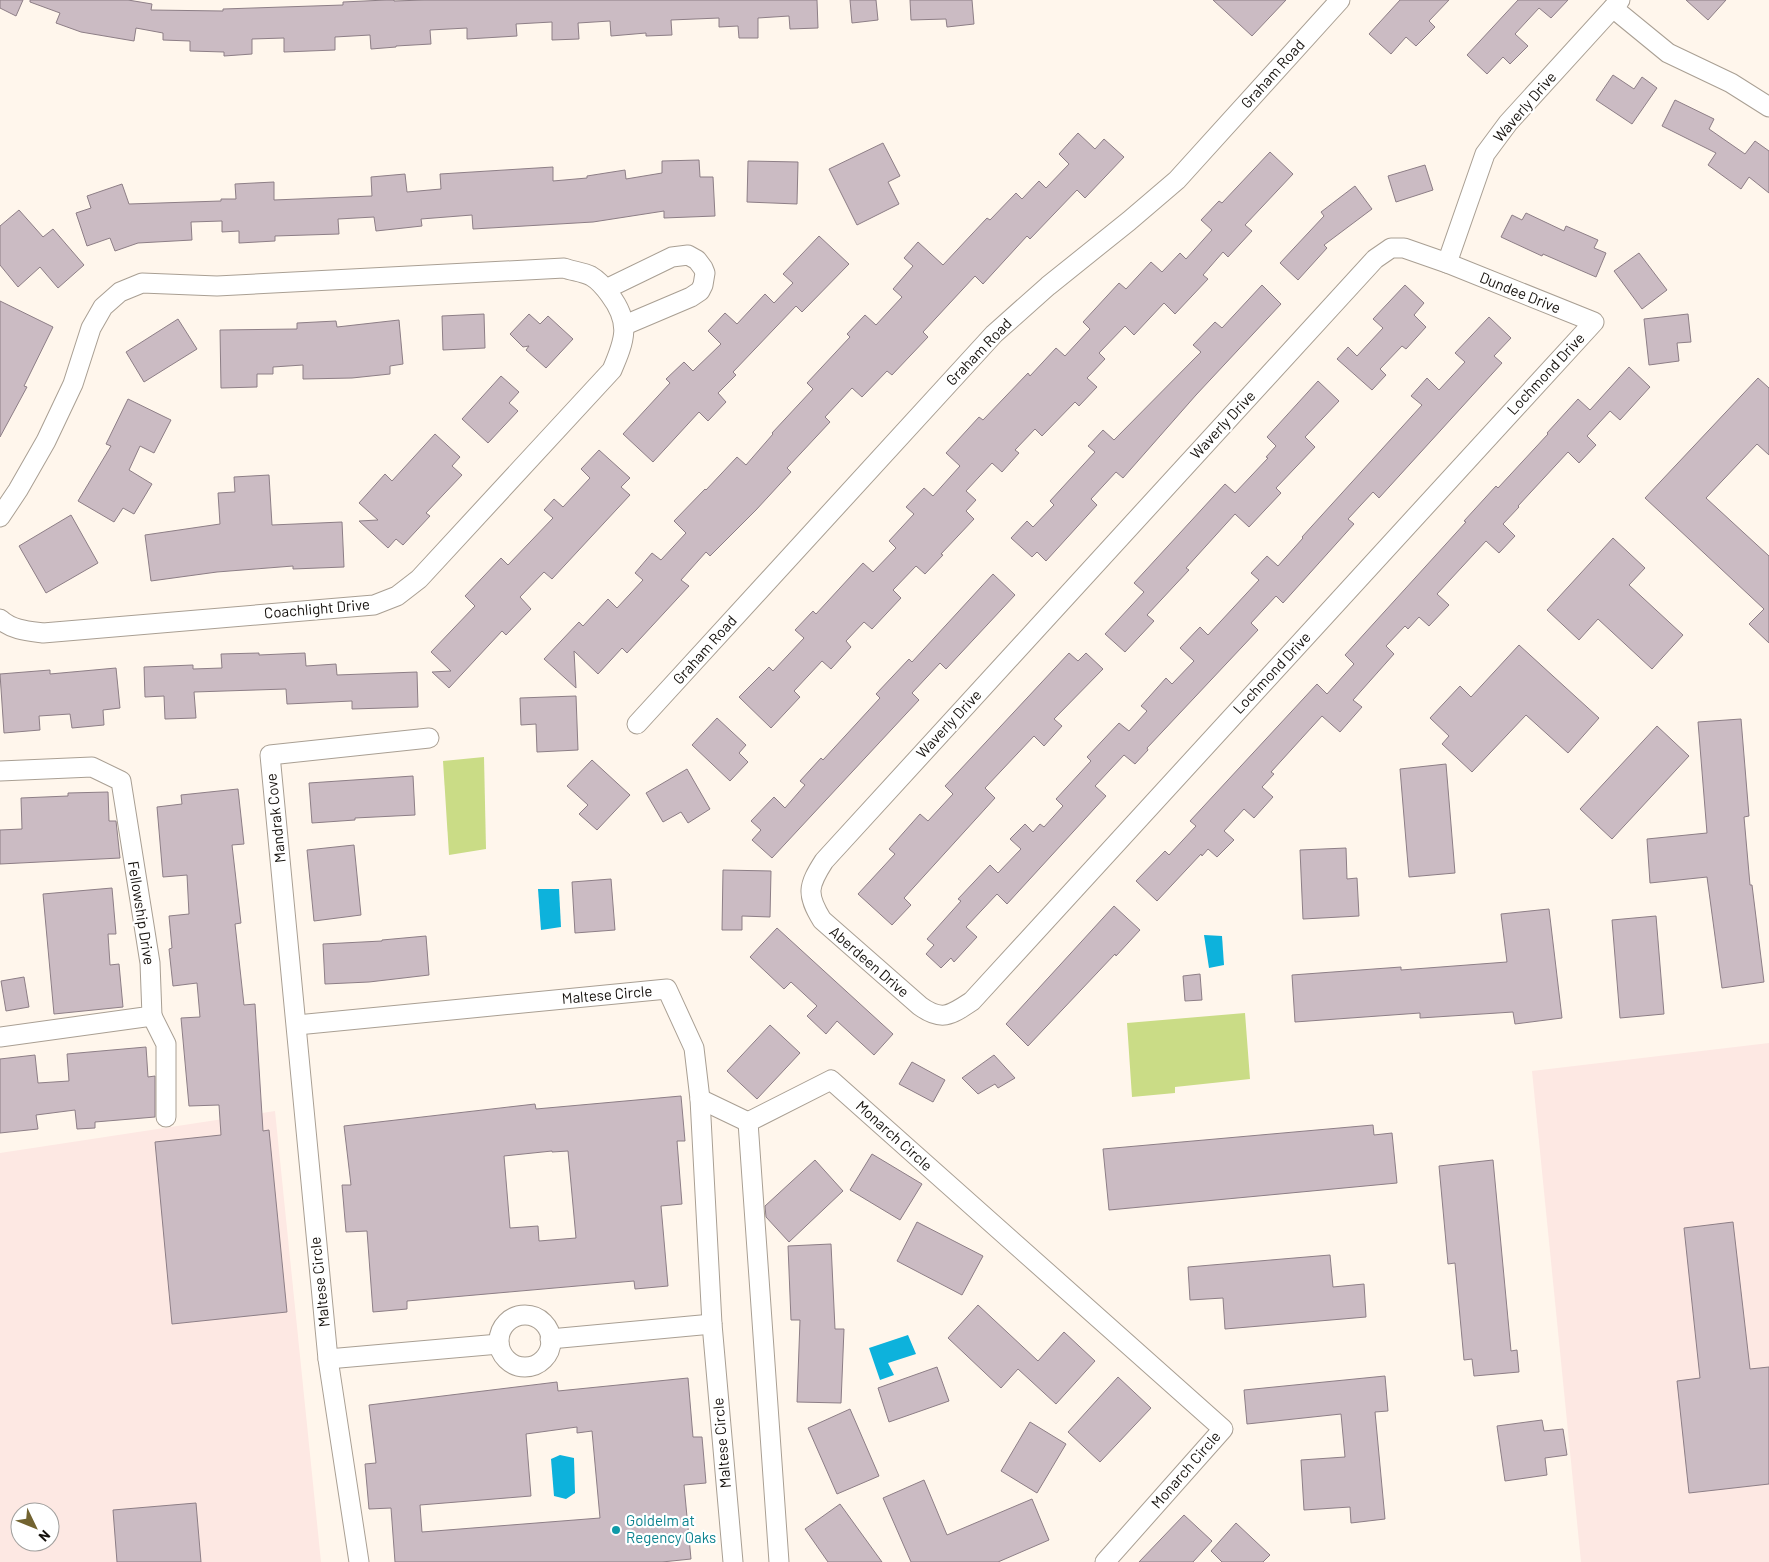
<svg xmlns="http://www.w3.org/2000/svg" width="1769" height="1562" viewBox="0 0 1769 1562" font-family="Barlow,sans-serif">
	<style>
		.commercial { fill: #fde8e3; fill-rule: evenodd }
		.green { fill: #cadc86 }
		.water { fill: #0db2dc }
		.building { fill: #cbbbc3; stroke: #8d7e86; fill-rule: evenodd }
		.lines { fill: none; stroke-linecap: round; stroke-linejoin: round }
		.minor-casing { stroke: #a99f93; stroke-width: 21 }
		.minor { stroke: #fff; stroke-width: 19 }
		.culture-dot { fill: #0f9aa8; stroke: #fff; stroke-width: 2 }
		.labels { text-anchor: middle; stroke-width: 4.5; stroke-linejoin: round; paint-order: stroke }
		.street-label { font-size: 15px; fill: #15110d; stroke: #fff }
		.culture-label { font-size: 15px; fill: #0d838f; stroke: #fff; text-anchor: start }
	</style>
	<rect width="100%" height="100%" fill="#fff6ec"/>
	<g class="commercial">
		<polygon points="1769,1043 1769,1562 1581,1562 1532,1071"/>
		<path d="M275 1111 321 1562H0V1153ZM20 1512H50V1542H20Z"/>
	</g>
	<g class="green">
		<polygon points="484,757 486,849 449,855 443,761"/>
		<polygon points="1245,1013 1250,1079 1175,1087 1175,1093 1132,1097 1127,1023"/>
	</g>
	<g class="water">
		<polygon points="538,889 559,889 561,927 541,930"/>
		<polygon points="1204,935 1222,936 1224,965 1209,968"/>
		<polygon points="908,1335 916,1354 888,1363 894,1375 880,1380 869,1348"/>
		<polygon points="560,1455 574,1458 575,1493 566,1499 554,1496 551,1459"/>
	</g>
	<g class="building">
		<polygon points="0,0 23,0 16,16 0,8"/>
		<polygon points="30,0 128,0 152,4 151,10 223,11 223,9 343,5 343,2 386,0 394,0 394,1 424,0 817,0 818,28 790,29 789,16 758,18 758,38 739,38 738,26 719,27 719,18 671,20 672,35 646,36 646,33 611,36 610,21 578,23 579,39 552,40 552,22 516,24 517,36 467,39 467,28 430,30 431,44 396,46 396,47 371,49 370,35 335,37 335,50 284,52 284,38 252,39 252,54 224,56 224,52 190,51 190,41 163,40 163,33 136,28 134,41 81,32 56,23 60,13 30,2"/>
		<polygon points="850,0 876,0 878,20 852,23"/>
		<polygon points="910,0 972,0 974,24 947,27 946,19 911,20"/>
		<polygon points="1213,0 1286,0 1252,36"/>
		<polygon points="1400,0 1449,0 1429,21 1435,27 1416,46 1406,37 1391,54 1369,34"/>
		<polygon points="1518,0 1568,0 1551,18 1539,8 1515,34 1528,46 1510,64 1503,57 1487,74 1467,55"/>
		<polygon points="1686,0 1726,0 1708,20"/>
		<polygon points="1613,75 1634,89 1642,77 1657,88 1632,124 1596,100"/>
		<polygon points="1675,100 1714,119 1709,129 1745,154 1755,141 1769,151 1769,193 1749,177 1741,189 1708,165 1716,153 1662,126"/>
		<polygon points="1078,133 1095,149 1104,139 1124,157 1085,198 1077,190 1030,239 1027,236 983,284 975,276 923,332 928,337 892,375 887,371 862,397 852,388 825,417 830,422 787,468 791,472 756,510 710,556 706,552 681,580 689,586 627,653 622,648 598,674 574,651 576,688 544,659 579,622 583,626 608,599 617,608 643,580 635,573 652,553 661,560 686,533 674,521 705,489 706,490 737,457 746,465 773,434 772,433 813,389 807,383 850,337 847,334 865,315 876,325 902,297 893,289 913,266 904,258 918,242 943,265 987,218 990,220 1016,193 1022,199 1039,181 1046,188 1069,164 1059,154"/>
		<polygon points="883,143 900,176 888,182 899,204 857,225 829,169"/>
		<polygon points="1270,152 1293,174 1245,225 1252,231 1228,257 1223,252 1203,275 1208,279 1175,314 1164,303 1134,335 1125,326 1099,353 1105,359 1087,378 1097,387 1079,406 1075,402 1042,436 1035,429 1015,450 1019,453 1002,472 992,463 966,491 976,500 966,511 974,519 941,554 943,555 925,574 916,566 893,590 901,598 872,629 864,622 846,641 851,647 831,669 822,661 794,691 800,697 771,728 739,697 769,667 773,671 804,638 795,630 813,611 816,614 863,563 873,572 896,548 889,541 914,514 906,507 924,488 933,496 960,466 946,453 979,417 983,420 1028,373 1030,376 1056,348 1065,356 1090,329 1083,322 1119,283 1126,289 1151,262 1162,272 1180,253 1186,259 1212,230 1201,220 1219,201 1222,203"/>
		<polygon points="699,160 700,177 713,177 715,216 664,218 664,211 593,222 473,229 472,215 421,219 422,226 376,231 374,217 338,219 339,234 275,236 275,241 239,243 239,231 222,232 222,221 191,222 192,240 138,243 115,251 110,238 87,246 76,213 91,208 87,196 122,184 129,204 221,201 221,199 236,199 235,184 274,182 274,200 372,196 371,177 405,174 407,192 441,189 440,174 553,167 553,181 587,178 587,176 625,170 626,179 662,173 662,161"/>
		<polygon points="748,161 798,162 797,204 747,202"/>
		<polygon points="1425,165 1433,190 1396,202 1388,176"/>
		<polygon points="1355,186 1372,209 1324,245 1327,248 1298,280 1280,263 1324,216 1321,212"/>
		<polygon points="19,210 43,237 53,229 84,265 58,288 40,267 18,287 0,265 0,226"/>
		<polygon points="1526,213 1564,231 1566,226 1598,240 1594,248 1606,253 1596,277 1543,254 1542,256 1501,237 1512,215 1522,220"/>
		<polygon points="819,236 849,264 802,312 796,306 733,372 736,375 718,393 726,402 708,421 699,412 653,462 623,434 670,383 666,379 684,362 693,371 721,344 708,331 725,313 737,324 765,294 774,303 793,283 783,274"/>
		<polygon points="1639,253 1667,290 1642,309 1614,271"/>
		<polygon points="1262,285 1281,304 1196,395 1123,478 1116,472 1091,499 1097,505 1046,561 1037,552 1032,557 1011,538 1027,521 1033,527 1054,505 1050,501 1095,452 1088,446 1103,430 1114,440 1201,352 1193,345 1215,322 1222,328"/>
		<polygon points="1405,285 1424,303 1414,315 1426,327 1406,349 1402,346 1380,369 1386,375 1372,390 1337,359 1348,347 1357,356 1383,328 1373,319"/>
		<polygon points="0,301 53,327 24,386 27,387 0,437"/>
		<polygon points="484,314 485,348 443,350 442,316"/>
		<polygon points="529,314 540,324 548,316 573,339 546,368 526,350 529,346 523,347 510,334"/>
		<polygon points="1688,314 1691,342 1677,343 1679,361 1649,365 1644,319"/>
		<polygon points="1489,317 1511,338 1494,356 1502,363 1379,498 1373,492 1348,519 1354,524 1283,603 1276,596 1251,623 1258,630 1147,748 1148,750 1135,764 1124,755 1095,786 1106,796 1007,904 997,894 966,927 977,937 954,962 951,958 941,968 926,954 934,945 927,939 961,901 958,899 990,865 998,873 1021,849 1010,839 1025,824 1033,832 1040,824 1044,827 1063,806 1056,799 1091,761 1087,757 1119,723 1129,731 1147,711 1141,706 1166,678 1172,684 1194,661 1180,648 1200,627 1208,635 1259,580 1251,573 1267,556 1278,566 1303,538 1302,537 1422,405 1411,396 1427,378 1439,390 1465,362 1455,353"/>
		<polygon points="178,319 197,349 144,382 126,352"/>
		<polygon points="399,320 403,364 390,366 390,374 352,378 303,379 303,365 273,367 273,374 257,374 257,387 221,388 220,330 297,329 297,323 336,321 337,327"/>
		<polygon points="1629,367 1650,387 1620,420 1610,411 1587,436 1596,445 1579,463 1568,452 1518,506 1519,507 1503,524 1515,536 1499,553 1486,541 1437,594 1449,605 1429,626 1419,617 1408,629 1405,626 1386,646 1394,654 1353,700 1362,707 1340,732 1322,716 1271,772 1274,774 1262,787 1273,797 1254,818 1244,809 1224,831 1234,840 1217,857 1208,849 1202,856 1201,854 1157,901 1136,881 1165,851 1169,855 1196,826 1190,821 1317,684 1327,694 1354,664 1345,655 1466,522 1464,521 1496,486 1498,488 1548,434 1547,433 1578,399 1590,410"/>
		<polygon points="501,376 519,392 509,403 518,411 488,443 462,419"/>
		<polygon points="1758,378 1769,388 1769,455 1757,444 1706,498 1769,556 1769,643 1749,624 1764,609 1645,498"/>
		<polygon points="1318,381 1339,401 1305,437 1315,447 1276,488 1281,493 1249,527 1235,514 1186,568 1189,570 1147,615 1154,621 1125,652 1105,634 1144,592 1134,583 1225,484 1235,493 1268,458 1266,457 1276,446 1267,437"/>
		<polygon points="128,399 171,420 154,453 140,446 129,470 152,484 134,514 123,508 114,522 78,501 111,446 106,444"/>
		<polygon points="435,434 460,457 452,466 462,475 426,513 430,516 403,545 396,539 388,548 359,521 378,520 359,503 385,474 392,481"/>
		<polygon points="599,450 630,478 621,487 630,495 552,579 544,572 520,597 531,609 506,635 502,631 449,688 432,672 451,671 431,652 475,606 465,596 501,558 508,565 553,518 544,510 554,499 563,507 590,478 581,469"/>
		<polygon points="269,475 272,525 342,522 344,567 293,569 293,566 217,572 151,581 145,535 220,524 218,493 235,492 234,477"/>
		<polygon points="71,515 98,563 46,593 19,546"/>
		<polygon points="1613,538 1645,568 1629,585 1683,635 1652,669 1598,619 1579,640 1547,610"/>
		<polygon points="993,574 1015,595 946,669 940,663 912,693 919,700 772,858 752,840 761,830 751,821 774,797 785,808 805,785 800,781 821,758 823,760 880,698 876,694 909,659 912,662"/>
		<polygon points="1519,645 1599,718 1568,753 1526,715 1472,772 1442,744 1449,736 1430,718 1460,686 1471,697"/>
		<polygon points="259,653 259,655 305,653 306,666 336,664 337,675 417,672 418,707 352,709 352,701 287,704 286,689 194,692 196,718 165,719 164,696 145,697 144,667 193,665 193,669 222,668 221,654"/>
		<polygon points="1069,653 1078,661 1086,653 1103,669 1054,719 1062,726 1044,746 1034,736 985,788 995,798 904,898 911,905 892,925 858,894 895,854 889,849 920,814 928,821 953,794 945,786"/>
		<polygon points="116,668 120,708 103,710 104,725 72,728 70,714 39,716 40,730 4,733 0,674 50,670 50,674"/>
		<polygon points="576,696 578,750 537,752 536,724 521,725 520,698"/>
		<polygon points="717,718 746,745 739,753 748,762 730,781 692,745"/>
		<polygon points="1741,719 1749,816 1744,817 1750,885 1752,885 1764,982 1722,988 1707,877 1650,883 1647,839 1707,833 1698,722"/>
		<polygon points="1657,726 1689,756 1612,839 1580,809"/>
		<polygon points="592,760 630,795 597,830 579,814 588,805 567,786"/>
		<polygon points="1446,764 1455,873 1409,877 1400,769"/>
		<polygon points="687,769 710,809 688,823 681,812 663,822 646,793"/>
		<polygon points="413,776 415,815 355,818 355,820 312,823 309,783"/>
		<polygon points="238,789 244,844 232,845 241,923 235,924 244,1005 255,1004 263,1131 269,1130 287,1312 172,1324 155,1142 221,1135 219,1105 189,1106 181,1018 200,1017 197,983 173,986 169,949 172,948 169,916 189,914 187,875 163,877 157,807 182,804 181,795"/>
		<polygon points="108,792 109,821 116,821 120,858 0,864 0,830 22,829 21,798 68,796 68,793"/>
		<polygon points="354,845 361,915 314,921 307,850"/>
		<polygon points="1346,848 1347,879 1357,878 1359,916 1303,919 1300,850"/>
		<polygon points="723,870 771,871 770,917 742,916 742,930 722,930"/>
		<polygon points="611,879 615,930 575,933 572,882"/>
		<polygon points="112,888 116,934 108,934 110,965 119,964 123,1007 54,1014 43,894"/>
		<polygon points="1114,906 1140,930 1116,956 1115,954 1028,1046 1006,1024"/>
		<polygon points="1549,909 1562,1018 1515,1024 1513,1012 1420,1018 1420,1013 1295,1022 1292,975 1401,967 1401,970 1507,962 1501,914"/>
		<polygon points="1656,916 1664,1014 1620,1018 1612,920"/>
		<polygon points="777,928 893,1034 874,1055 837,1021 826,1034 807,1016 817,1006 791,982 784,989 750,957"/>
		<polygon points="426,936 429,975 369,982 325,984 323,944 382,941 382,940"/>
		<polygon points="1200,974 1202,1000 1185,1001 1183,976"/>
		<polygon points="24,977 29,1007 6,1011 1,981"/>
		<polygon points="770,1025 800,1053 757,1099 727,1071"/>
		<polygon points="146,1047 148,1077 155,1076 155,1117 95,1122 95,1128 77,1129 75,1110 36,1115 38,1129 0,1133 0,1059 35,1055 38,1083 69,1081 67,1054"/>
		<polygon points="994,1055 1015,1078 998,1088 995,1084 978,1094 962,1078"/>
		<polygon points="912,1062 945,1080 933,1102 899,1084"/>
		<path d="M681 1096 685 1141H677L682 1204 661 1206 668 1286 635 1289 634 1281 407 1301V1309L373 1312 367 1231 346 1232 342 1185H351L344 1126 535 1104 536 1109ZM552 1151V1152L568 1151 576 1238 539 1241 538 1226 510 1228 504 1156Z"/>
		<polygon points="1373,1125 1374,1135 1392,1133 1397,1183 1109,1210 1103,1149"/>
		<polygon points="872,1154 922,1184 900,1220 850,1190"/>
		<polygon points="815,1160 843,1191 789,1242 766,1217 765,1206"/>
		<polygon points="1493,1160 1511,1351 1517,1350 1519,1372 1474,1376 1472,1359 1464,1360 1455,1263 1448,1264 1439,1166"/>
		<polygon points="917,1222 983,1256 962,1295 897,1261"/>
		<polygon points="1733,1222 1750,1369 1769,1367 1769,1484 1689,1493 1677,1381 1700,1378 1684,1228"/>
		<polygon points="831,1244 835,1329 844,1329 841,1403 797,1402 800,1320 791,1320 788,1246"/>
		<polygon points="1330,1255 1333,1287 1364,1284 1366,1317 1225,1329 1223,1298 1190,1300 1188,1267"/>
		<polygon points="978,1305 1038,1361 1064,1332 1095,1361 1056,1404 1018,1369 1001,1388 948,1338"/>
		<polygon points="937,1367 949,1401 889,1422 878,1388"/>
		<polygon points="1385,1376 1388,1411 1375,1412 1385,1519 1351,1523 1350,1507 1304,1510 1301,1460 1345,1457 1341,1414 1247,1424 1244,1390"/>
		<polygon points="1118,1377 1151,1408 1100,1462 1068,1432"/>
		<path d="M688 1378 693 1437H702L706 1483 684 1485 691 1559 662 1562H395L391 1508 369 1509 365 1464 376 1463 369 1405 557 1382 558 1391ZM577 1427V1433L592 1431 600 1518 422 1532 420 1505 531 1496 526 1434Z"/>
		<polygon points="850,1409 879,1476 837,1494 808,1428"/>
		<polygon points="1542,1420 1544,1431 1563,1429 1567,1455 1545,1458 1547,1475 1505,1481 1497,1426"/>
		<polygon points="1030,1422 1066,1444 1037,1493 1001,1471"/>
		<polygon points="924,1480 947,1535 1032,1499 1049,1540 998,1562 911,1562 883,1498"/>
		<polygon points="196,1503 201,1562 117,1562 113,1510"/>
		<polygon points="840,1504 882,1562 828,1562 805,1529"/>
		<polygon points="1184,1515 1212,1541 1193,1562 1139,1562"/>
		<polygon points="1236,1523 1270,1555 1263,1562 1222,1562 1211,1551"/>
	</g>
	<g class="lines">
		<defs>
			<g id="minor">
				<polyline points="1613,8 1668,53 1731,83 1769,107"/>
				<path d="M1391 248H1404L1447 263 1594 322 972 1001C951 1015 942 1022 920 1006L822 920C806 894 808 886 824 861L1375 259Z"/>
				<polyline points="1447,263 1485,154 1508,123 1620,0"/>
				<polyline points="606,289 672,257 688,255 697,260 703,268 705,273 703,285 700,291 691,297 625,325"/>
				<path d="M0 517 18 490 46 441 73 384 91 328 103 307 120 292 142 283 217 286 564 268C572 271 583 272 591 276 598 280 605 288 610 295 631 323 625 340 612 370L419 579 397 596 374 605 43 633C27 631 12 630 0 619"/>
				<polyline points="637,724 994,334 1048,286 1129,221 1177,180 1340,0"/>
				<polyline points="0,771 92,767 121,781 150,963 152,1016 0,1037"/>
				<polyline points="152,1016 166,1044 166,1117"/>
				<polyline points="297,1025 667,989 694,1048 700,1099 712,1324 733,1562"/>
				<polyline points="700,1099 748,1122"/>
				<circle cx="525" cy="1341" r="26"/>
				<polyline points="550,1339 712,1324"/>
				<polyline points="328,1359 499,1344"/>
				<polyline points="359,1562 328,1359 270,755 429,738"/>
				<polyline points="779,1562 748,1122 831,1080 1223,1429 1105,1562"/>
			</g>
		</defs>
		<use href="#minor" class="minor-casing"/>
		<use href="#minor" class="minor"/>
	</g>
	<circle class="culture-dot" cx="616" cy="1530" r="5"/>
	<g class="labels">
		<g class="street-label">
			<text transform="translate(1273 74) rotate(-48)" y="5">Graham Road</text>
			<text transform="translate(1525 107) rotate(-49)" y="5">Waverly Drive</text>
			<text transform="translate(1520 293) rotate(22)" y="5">Dundee Drive</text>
			<text transform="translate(979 352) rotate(-46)" y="5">Graham Road</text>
			<text transform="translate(1546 374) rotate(-47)" y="5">Lochmond Drive</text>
			<text transform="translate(1223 425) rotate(-47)" y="5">Waverly Drive</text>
			<text transform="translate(317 609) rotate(-5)" y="5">Coachlight Drive</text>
			<text transform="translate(705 650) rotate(-48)" y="5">Graham Road</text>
			<text transform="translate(1272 673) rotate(-47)" y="5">Lochmond Drive</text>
			<text transform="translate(949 724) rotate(-47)" y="5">Waverly Drive</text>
			<text transform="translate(276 818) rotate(-96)" y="5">Mandrak Cove</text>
			<text transform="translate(141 913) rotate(81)" y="5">Fellowship Drive</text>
			<text transform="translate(869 962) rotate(41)" y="5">Aberdeen Drive</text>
			<text transform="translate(607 995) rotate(-5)" y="5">Maltese Circle</text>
			<text transform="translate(894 1136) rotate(42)" y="5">Monarch Circle</text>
			<text transform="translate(320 1282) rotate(-96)" y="5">Maltese Circle</text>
			<text transform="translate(722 1443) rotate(-95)" y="5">Maltese Circle</text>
			<text transform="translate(1186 1470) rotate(-49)" y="5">Monarch Circle</text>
		</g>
		<g class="culture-label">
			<text x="626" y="1526">Goldelm at<tspan x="626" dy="17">Regency Oaks</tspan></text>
		</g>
	</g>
	<g transform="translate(35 1527) rotate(133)"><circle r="24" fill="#ffffff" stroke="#a1a09e"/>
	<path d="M0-4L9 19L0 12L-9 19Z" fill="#726330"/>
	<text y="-8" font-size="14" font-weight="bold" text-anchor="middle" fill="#15110d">N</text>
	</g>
</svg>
